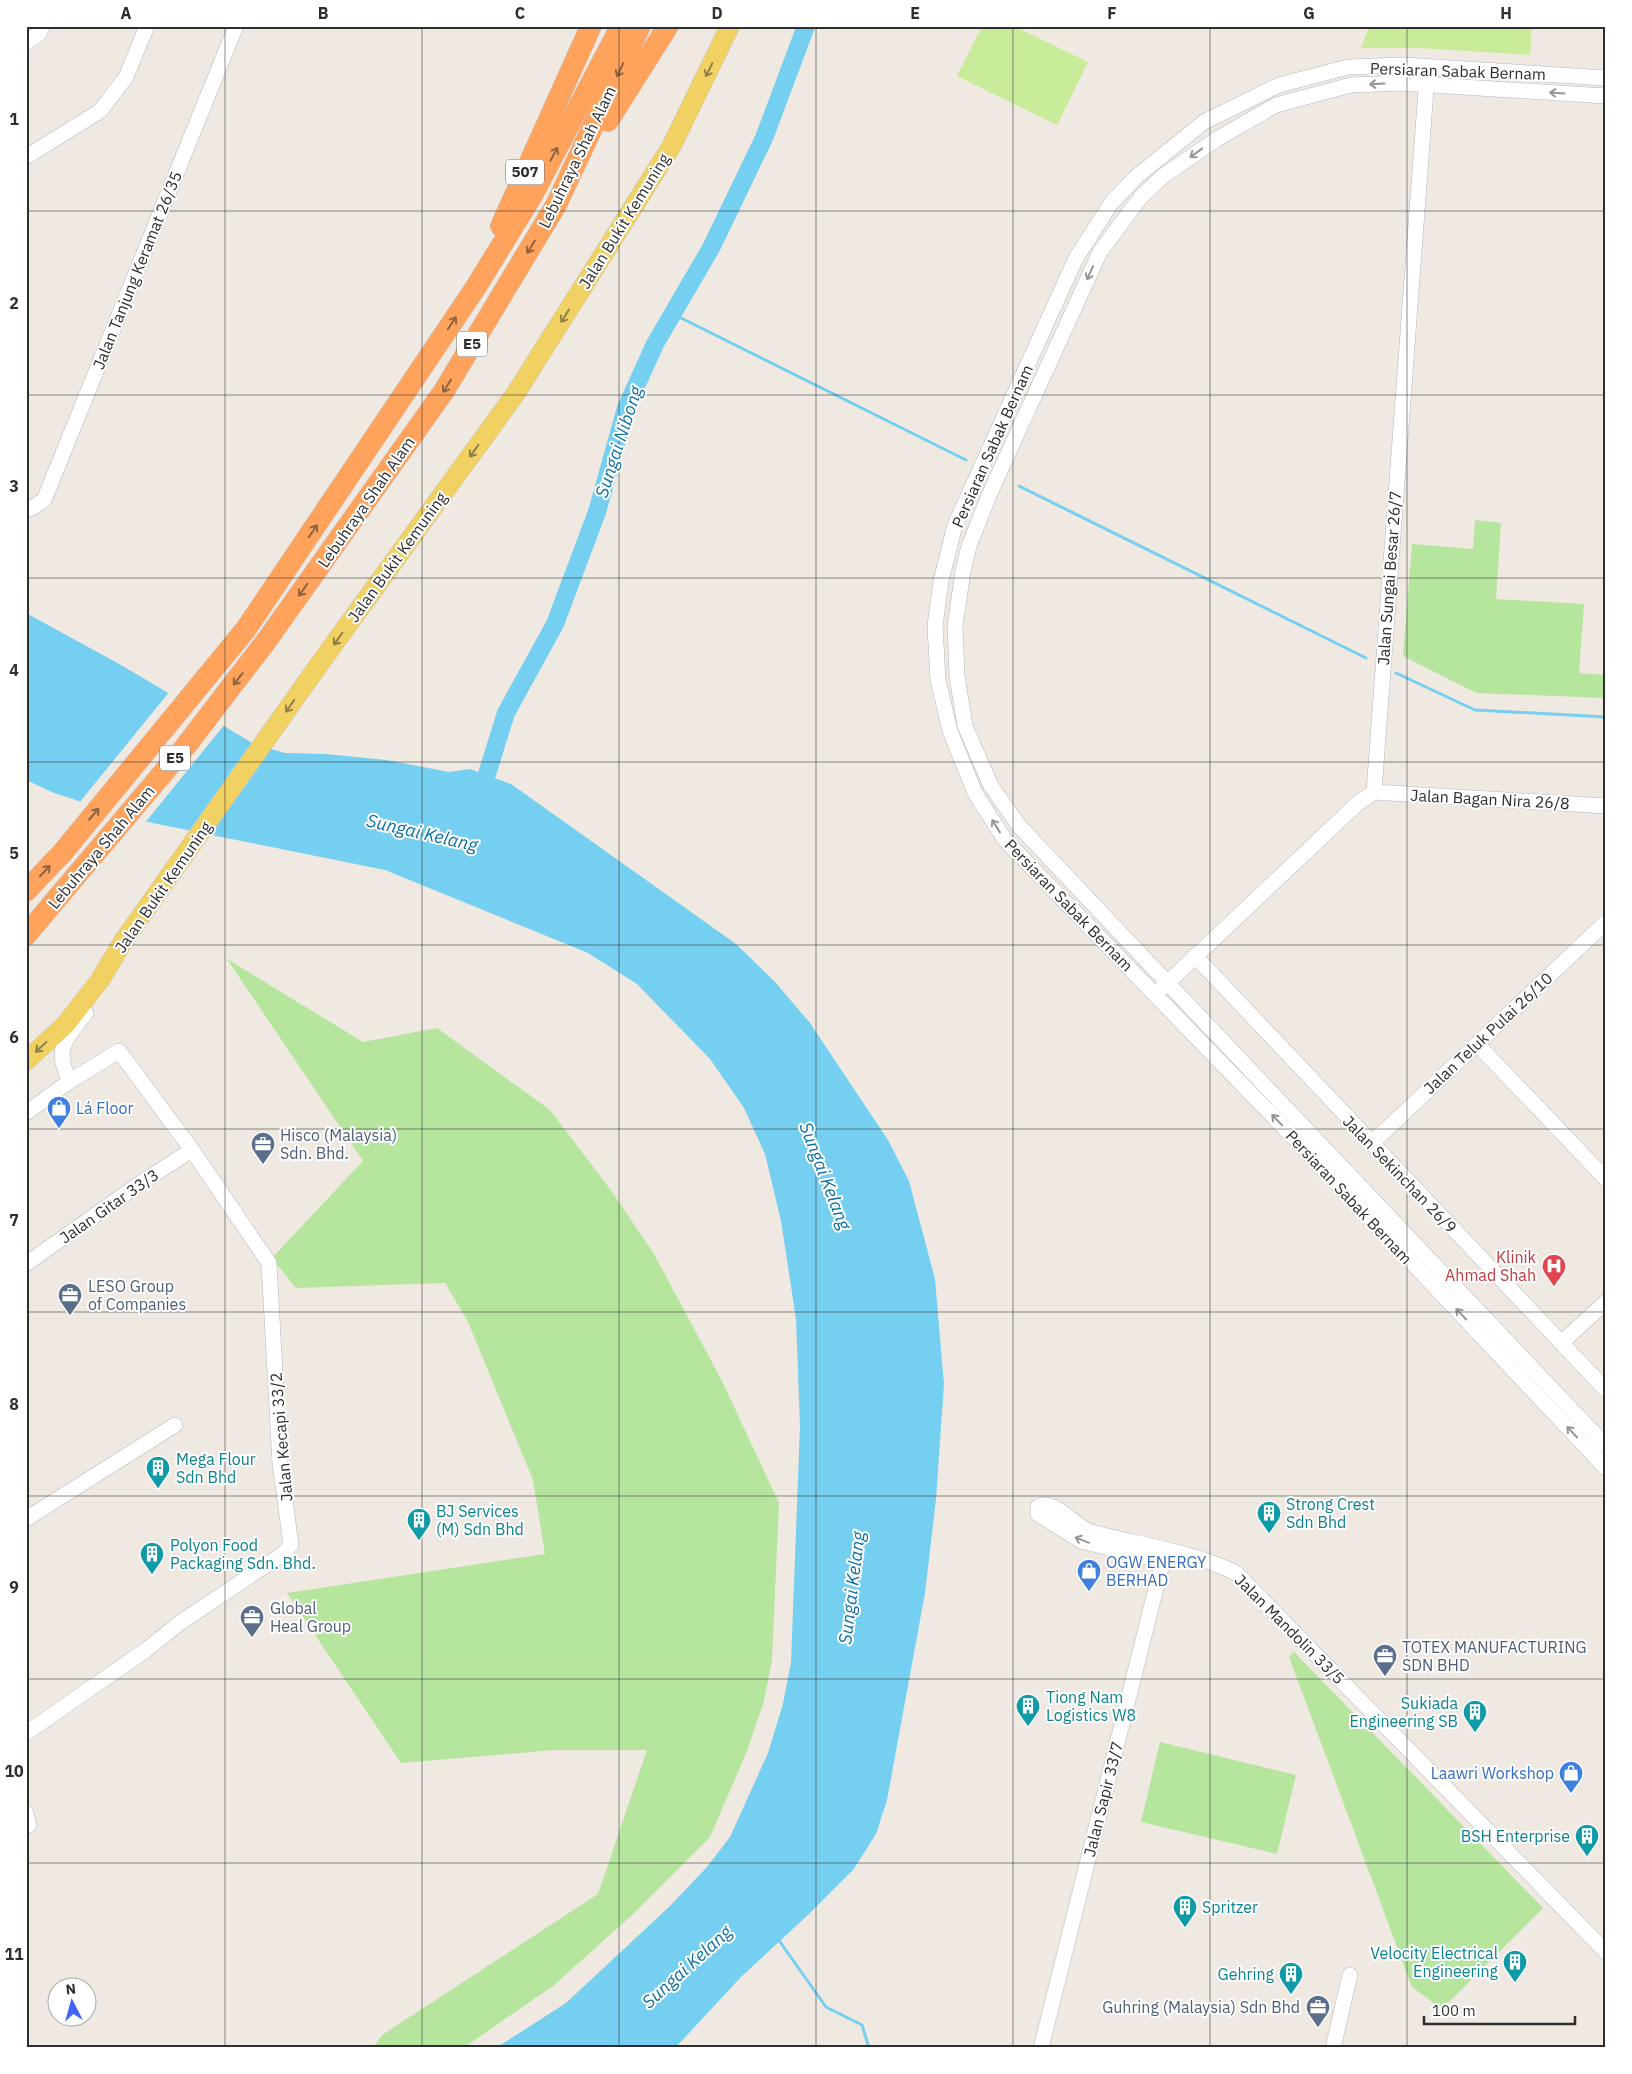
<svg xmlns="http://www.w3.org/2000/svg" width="1632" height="2074" viewBox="0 0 1632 2074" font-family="'IBM Plex Sans',sans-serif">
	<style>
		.green { fill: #b6e59e }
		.pitch { fill: #c9ec9a }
		.water { fill: #75cff0 }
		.pier { fill: #efe9e1 }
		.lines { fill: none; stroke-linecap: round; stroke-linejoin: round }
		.stream { stroke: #75cff0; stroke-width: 3 }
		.river { stroke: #75cff0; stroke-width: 18 }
		.minor-casing { stroke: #b4b7c1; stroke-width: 16 }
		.major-casing { stroke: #c9c9c9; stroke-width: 20 }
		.highway-casing { stroke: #c9c9c9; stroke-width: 22 }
		.minor { stroke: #fff; stroke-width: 15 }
		.major { stroke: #f2d163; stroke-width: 19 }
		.highway { stroke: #ffa35c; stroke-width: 21 }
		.oneway { stroke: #8c6343 }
		.oneway2 { stroke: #908048 }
		.oneway3 { stroke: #969696 }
		.grid { fill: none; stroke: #2e2e2e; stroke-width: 1; stroke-opacity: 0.55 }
		.labels { text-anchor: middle; stroke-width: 4; stroke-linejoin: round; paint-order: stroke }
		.shield { fill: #fff; stroke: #6d6d6d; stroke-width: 1 }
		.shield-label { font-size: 15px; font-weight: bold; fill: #2e2e2e }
		.street-label { font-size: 16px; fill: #2e2e2e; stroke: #fff }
		.shop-label { font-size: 16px; fill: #366cbe; stroke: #fff; text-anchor: start }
		.service-label { font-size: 16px; fill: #4e5e75; stroke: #fff; text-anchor: start }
		.health-label { font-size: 16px; fill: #be3a42; stroke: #fff; text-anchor: end }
		.culture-label { font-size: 16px; fill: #0d838f; stroke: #fff; text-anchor: start }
		.water-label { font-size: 18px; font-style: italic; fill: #0d6fa3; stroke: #fff }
		.neatline { fill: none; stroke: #2e2e2e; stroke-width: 2 }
		.grid-label { font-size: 16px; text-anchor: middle; font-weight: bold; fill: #2e2e2e }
	</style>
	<rect width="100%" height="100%" fill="#efe9e1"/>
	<g class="green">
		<polygon points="1475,520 1501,523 1496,599 1584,604 1579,673 1606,675 1606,698 1476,693 1403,656 1412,544 1473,549"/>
		<polygon points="227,959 363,1042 437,1028 550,1110 610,1189 654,1254 722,1381 779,1503 772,1660 764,1701 747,1751 710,1837 631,1916 553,1986 463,2048 373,2048 382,2035 598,1894 647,1750 554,1750 401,1763 287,1593 545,1554 533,1480 468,1322 445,1283 296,1288 272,1258 363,1161"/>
		<polygon points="1294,1652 1543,1908 1442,2009 1412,1987 1289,1657"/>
		<polygon points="1160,1742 1296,1775 1277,1854 1141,1822"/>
	</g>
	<g class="pitch">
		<polygon points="982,26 1014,26 1088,62 1057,125 957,76"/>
		<polygon points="1369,26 1532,26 1530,55 1419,48 1361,48"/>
	</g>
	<polygon class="water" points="26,613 121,665 254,744 285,753 326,754 386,760 449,772 470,769 511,784 736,944 776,983 810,1023 888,1140 909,1181 935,1279 944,1384 936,1499 925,1593 887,1800 876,1834 853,1870 809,1914 741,1977 675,2048 496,2048 566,2003 670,1906 707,1867 730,1837 768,1753 783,1704 791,1662 800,1426 796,1319 781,1221 765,1154 744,1108 710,1059 637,984 588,953 385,870 138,820 54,793 26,780"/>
	<polygon class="pier" points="170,691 225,724 144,824 79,803"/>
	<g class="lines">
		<g class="stream">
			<polyline points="673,314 966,460"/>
			<polyline points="1019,486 1366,658"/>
			<polyline points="1396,673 1475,710 1606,717"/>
			<polyline points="778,1939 826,2007 862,2025 869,2048"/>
		</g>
		<polyline class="river" points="478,796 487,774 506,713 555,624 597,512 626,408 655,344 711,248 764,138 806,26"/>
		<defs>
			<g id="minor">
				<polyline points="26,42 39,34 42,26"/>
				<polyline points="1606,78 1404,65 1348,67 1279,85 1204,122 1136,177 1112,202 1076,258 955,525 941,581 935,626 938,680 950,731 975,793 1005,840 1295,1139 1606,1468"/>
				<polyline points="1606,96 1400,83 1351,85 1276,105 1217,139 1163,176 1141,197 1100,252 990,493 969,546 963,571 955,626 957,676 965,726 991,786 1020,827 1606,1446"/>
				<polyline points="26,157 100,111 126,77 147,26"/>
				<polyline points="26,509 32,508 44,500 236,26"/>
				<polyline points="1374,792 1606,806"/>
				<polyline points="1195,956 1606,1390"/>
				<polyline points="1162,988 1358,803 1374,792 1427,76"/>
				<polyline points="1477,1044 1606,1179"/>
				<path d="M70 1081C53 1050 66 1038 86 1013"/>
				<polyline points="26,1113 70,1081 119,1051 192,1150 269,1263 280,1463 291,1545 283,1554 181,1622 146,1650 26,1733"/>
				<polyline points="1371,1144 1606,922"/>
				<polyline points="26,1264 139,1184 192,1150"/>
				<polyline points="1561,1343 1606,1302"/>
				<polyline points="26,1519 175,1425"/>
				<path d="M1163 1561 1081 1541 1038 1514V1507C1053 1497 1077 1528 1091 1532 1140 1545 1191 1551 1236 1573L1606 1952"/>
				<polyline points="26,1813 29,1825"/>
				<polyline points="1041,2048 1165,1552"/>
				<polyline points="1333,2048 1350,1975"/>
			</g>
			<polyline id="major" points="26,1061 66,1024 100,980 124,940 318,666 516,393 671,147 730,26"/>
			<g id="highway">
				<polyline points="608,121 668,26"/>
				<polyline points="501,226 591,26"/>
				<polyline points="26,891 63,852 246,629 476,287 533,194 621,26"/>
				<polyline points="26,935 185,747 267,640 444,391 556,205 640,26"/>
			</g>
		</defs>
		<use href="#minor" class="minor-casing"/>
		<use href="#major" class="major-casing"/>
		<use href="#highway" class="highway-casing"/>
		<use href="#minor" class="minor"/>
		<use href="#major" class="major"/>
		<use href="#highway" class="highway"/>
	</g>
	<defs><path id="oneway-shaft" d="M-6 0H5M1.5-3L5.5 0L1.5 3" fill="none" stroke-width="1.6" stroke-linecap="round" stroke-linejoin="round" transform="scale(1.25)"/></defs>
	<g class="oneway">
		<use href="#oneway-shaft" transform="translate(620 70) rotate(115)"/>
		<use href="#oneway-shaft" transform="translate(554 154) rotate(-62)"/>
		<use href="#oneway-shaft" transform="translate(531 247) rotate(121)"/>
		<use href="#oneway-shaft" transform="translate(452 323) rotate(-57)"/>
		<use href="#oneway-shaft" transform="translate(447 386) rotate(122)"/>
		<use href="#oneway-shaft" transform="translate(313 531) rotate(-56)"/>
		<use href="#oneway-shaft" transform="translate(303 590) rotate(125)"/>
		<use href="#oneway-shaft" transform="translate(238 679) rotate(128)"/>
		<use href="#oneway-shaft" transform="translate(94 814) rotate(-50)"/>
		<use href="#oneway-shaft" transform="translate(45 871) rotate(-47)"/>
	</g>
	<g class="oneway2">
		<use href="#oneway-shaft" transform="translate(709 70) rotate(116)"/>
		<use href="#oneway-shaft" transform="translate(565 316) rotate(122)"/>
		<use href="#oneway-shaft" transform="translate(474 451) rotate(126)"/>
		<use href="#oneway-shaft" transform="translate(338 639) rotate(126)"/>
		<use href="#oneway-shaft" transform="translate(290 706) rotate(125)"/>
		<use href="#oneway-shaft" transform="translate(41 1047) rotate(137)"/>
	</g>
	<g class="oneway3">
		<use href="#oneway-shaft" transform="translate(1377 84) rotate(177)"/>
		<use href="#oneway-shaft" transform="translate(1557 93) rotate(-176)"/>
		<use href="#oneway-shaft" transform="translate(1196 153) rotate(144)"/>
		<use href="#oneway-shaft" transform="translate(1090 273) rotate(114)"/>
		<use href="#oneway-shaft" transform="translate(996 826) rotate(-122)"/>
		<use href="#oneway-shaft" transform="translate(1277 1120) rotate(-134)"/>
		<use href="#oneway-shaft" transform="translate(1461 1314) rotate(-133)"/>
		<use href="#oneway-shaft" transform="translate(1572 1432) rotate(-133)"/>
		<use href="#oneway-shaft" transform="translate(1082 1540) rotate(-158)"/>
	</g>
	<path class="grid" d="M225 26V2048M422 26V2048M619 26V2048M816 26V2048M1013 26V2048M1210 26V2048M1407 26V2048M26 211H1606M26 395H1606M26 578H1606M26 762H1606M26 945H1606M26 1129H1606M26 1312H1606M26 1496H1606M26 1679H1606M26 1863H1606"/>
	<defs>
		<symbol id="shop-pin" viewBox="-11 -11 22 30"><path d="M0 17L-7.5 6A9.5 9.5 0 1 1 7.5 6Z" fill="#3f7fe0" stroke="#fff"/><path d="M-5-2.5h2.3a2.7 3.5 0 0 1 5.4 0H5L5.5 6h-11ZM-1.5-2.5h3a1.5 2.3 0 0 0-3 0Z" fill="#fff"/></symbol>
		<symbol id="office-pin" viewBox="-11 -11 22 30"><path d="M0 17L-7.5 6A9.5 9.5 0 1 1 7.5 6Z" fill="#5c6f8a" stroke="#fff"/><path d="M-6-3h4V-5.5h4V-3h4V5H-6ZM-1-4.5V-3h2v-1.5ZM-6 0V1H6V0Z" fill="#fff"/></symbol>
		<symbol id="hospital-pin" viewBox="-11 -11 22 30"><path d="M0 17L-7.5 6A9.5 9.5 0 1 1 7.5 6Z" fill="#e0444e" stroke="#fff"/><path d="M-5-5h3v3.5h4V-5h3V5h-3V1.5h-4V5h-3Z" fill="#fff"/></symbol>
		<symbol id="building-pin" viewBox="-11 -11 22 30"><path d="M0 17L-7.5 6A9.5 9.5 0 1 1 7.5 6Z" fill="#0f9aa8" stroke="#fff"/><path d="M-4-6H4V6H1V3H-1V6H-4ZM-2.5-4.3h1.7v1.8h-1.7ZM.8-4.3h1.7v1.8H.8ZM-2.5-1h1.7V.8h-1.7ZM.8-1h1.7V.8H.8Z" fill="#fff"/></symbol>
	</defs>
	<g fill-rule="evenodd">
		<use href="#shop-pin" x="45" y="1094" width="28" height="38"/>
		<use href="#office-pin" x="249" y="1130" width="28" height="38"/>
		<use href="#hospital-pin" x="1540" y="1252" width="28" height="38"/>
		<use href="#office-pin" x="56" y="1281" width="28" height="38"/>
		<use href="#building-pin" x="144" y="1454" width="28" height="38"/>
		<use href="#building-pin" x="1255" y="1499" width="28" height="38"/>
		<use href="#building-pin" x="405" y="1506" width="28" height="38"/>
		<use href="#building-pin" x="138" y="1540" width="28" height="38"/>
		<use href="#shop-pin" x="1075" y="1557" width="28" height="38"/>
		<use href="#office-pin" x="238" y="1603" width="28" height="38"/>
		<use href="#office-pin" x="1371" y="1642" width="28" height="38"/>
		<use href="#building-pin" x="1014" y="1692" width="28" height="38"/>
		<use href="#building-pin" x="1461" y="1698" width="28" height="38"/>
		<use href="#shop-pin" x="1557" y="1759" width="28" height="38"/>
		<use href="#building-pin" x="1573" y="1822" width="28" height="38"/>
		<use href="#building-pin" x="1171" y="1893" width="28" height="38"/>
		<use href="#building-pin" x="1501" y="1948" width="28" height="38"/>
		<use href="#building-pin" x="1277" y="1960" width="28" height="38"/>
		<use href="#office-pin" x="1304" y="1993" width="28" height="38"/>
	</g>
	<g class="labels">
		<g class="shield">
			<rect x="506" y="159.5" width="38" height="25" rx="4"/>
			<rect x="457" y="331.5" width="30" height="25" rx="4"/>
			<rect x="160" y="745.5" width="30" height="25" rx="4"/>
		</g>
		<g class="shield-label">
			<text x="525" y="177">507</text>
			<text x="472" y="349">E5</text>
			<text x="175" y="763">E5</text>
		</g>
		<g class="street-label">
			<text transform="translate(1458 71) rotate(2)" y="6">Persiaran Sabak Bernam</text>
			<text transform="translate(577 157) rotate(-64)" y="6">Lebuhraya Shah Alam</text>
			<text transform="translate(624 221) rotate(-58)" y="6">Jalan Bukit Kemuning</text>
			<text transform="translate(137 270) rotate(-68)" y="6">Jalan Tanjung Keramat 26/35</text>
			<text transform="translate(992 446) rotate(-66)" y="6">Persiaran Sabak Bernam</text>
			<text transform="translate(366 502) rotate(-55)" y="6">Lebuhraya Shah Alam</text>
			<text transform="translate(397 557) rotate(-54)" y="6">Jalan Bukit Kemuning</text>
			<text transform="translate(1389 578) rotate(-86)" y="6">Jalan Sungai Besar 26/7</text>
			<text transform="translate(1490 799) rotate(3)" y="6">Jalan Bagan Nira 26/8</text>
			<text transform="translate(101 847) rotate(-50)" y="6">Lebuhraya Shah Alam</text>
			<text transform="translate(163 887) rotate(-55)" y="6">Jalan Bukit Kemuning</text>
			<text transform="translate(1069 905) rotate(46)" y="6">Persiaran Sabak Bernam</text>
			<text transform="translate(1488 1033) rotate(-43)" y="6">Jalan Teluk Pulai 26/10</text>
			<text transform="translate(1400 1174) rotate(46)" y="6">Jalan Sekinchan 26/9</text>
			<text transform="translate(1349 1197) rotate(47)" y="6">Persiaran Sabak Bernam</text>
			<text transform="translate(109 1206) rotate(-35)" y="6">Jalan Gitar 33/3</text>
			<text transform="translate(281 1437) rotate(-95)" y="6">Jalan Kecapi 33/2</text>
			<text transform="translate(1290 1629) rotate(45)" y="6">Jalan Mandolin 33/5</text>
			<text transform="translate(1103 1799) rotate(-76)" y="6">Jalan Sapir 33/7</text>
		</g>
		<g class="shop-label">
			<text x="76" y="1114">Lá Floor</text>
			<text x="1106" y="1568">OGW ENERGY<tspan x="1106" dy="18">BERHAD</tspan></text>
			<text x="1554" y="1779" text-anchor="end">Laawri Workshop</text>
		</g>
		<g class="service-label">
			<text x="280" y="1141">Hisco (Malaysia)<tspan x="280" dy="18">Sdn. Bhd.</tspan></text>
			<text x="88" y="1292">LESO Group<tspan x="88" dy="18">of Companies</tspan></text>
			<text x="270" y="1614">Global<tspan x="270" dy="18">Heal Group</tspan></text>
			<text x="1402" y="1653">TOTEX MANUFACTURING<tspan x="1402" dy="18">SDN BHD</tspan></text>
			<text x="1300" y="2013" text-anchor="end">Guhring (Malaysia) Sdn Bhd</text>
		</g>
		<g class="health-label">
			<text x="1536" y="1263">Klinik<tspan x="1536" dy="18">Ahmad Shah</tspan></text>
		</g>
		<g class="culture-label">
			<text x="176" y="1465">Mega Flour<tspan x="176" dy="18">Sdn Bhd</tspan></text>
			<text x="1286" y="1510">Strong Crest<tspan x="1286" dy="18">Sdn Bhd</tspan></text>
			<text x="436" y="1517">BJ Services<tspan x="436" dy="18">(M) Sdn Bhd</tspan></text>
			<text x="170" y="1551">Polyon Food<tspan x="170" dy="18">Packaging Sdn. Bhd.</tspan></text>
			<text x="1046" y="1703">Tiong Nam<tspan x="1046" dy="18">Logistics W8</tspan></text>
			<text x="1458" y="1709" text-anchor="end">Sukiada<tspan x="1458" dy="18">Engineering SB</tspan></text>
			<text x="1570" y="1842" text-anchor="end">BSH Enterprise</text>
			<text x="1202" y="1913">Spritzer</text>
			<text x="1498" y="1959" text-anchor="end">Velocity Electrical<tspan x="1498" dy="18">Engineering</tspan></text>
			<text x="1274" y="1980" text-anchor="end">Gehring</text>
		</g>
		<g class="water-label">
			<text transform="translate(619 442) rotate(-72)" y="6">Sungai Nibong</text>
			<text transform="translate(422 833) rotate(13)" y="6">Sungai Kelang</text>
			<text transform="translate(825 1176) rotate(69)" y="6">Sungai Kelang</text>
			<text transform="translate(852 1588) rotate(-83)" y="6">Sungai Kelang</text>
			<text transform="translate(687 1967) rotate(-42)" y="6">Sungai Kelang</text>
		</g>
	</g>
	<rect width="1632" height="2074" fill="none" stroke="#ffffff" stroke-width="55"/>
	<g transform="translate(72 2002) rotate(354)"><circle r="24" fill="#ffffff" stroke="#ababab"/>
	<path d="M0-4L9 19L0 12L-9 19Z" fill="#4264fb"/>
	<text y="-8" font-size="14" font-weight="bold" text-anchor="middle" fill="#2e2e2e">N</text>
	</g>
	<path d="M1424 2016v8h151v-8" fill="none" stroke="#2e2e2e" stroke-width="2.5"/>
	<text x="1432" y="2016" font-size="15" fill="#2e2e2e" stroke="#ffffff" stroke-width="4" paint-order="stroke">100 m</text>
	<rect x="28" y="28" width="1576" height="2018" class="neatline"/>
	<g class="grid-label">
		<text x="126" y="19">A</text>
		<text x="323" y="19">B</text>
		<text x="520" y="19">C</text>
		<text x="717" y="19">D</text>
		<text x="915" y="19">E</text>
		<text x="1112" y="19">F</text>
		<text x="1309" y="19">G</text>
		<text x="1506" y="19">H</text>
		<text x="14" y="125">1</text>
		<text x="14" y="309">2</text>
		<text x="14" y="492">3</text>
		<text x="14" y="676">4</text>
		<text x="14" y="859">5</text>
		<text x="14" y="1043">6</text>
		<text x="14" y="1226">7</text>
		<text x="14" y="1410">8</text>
		<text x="14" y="1593">9</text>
		<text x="14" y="1777">10</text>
		<text x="14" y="1960">11</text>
	</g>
</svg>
